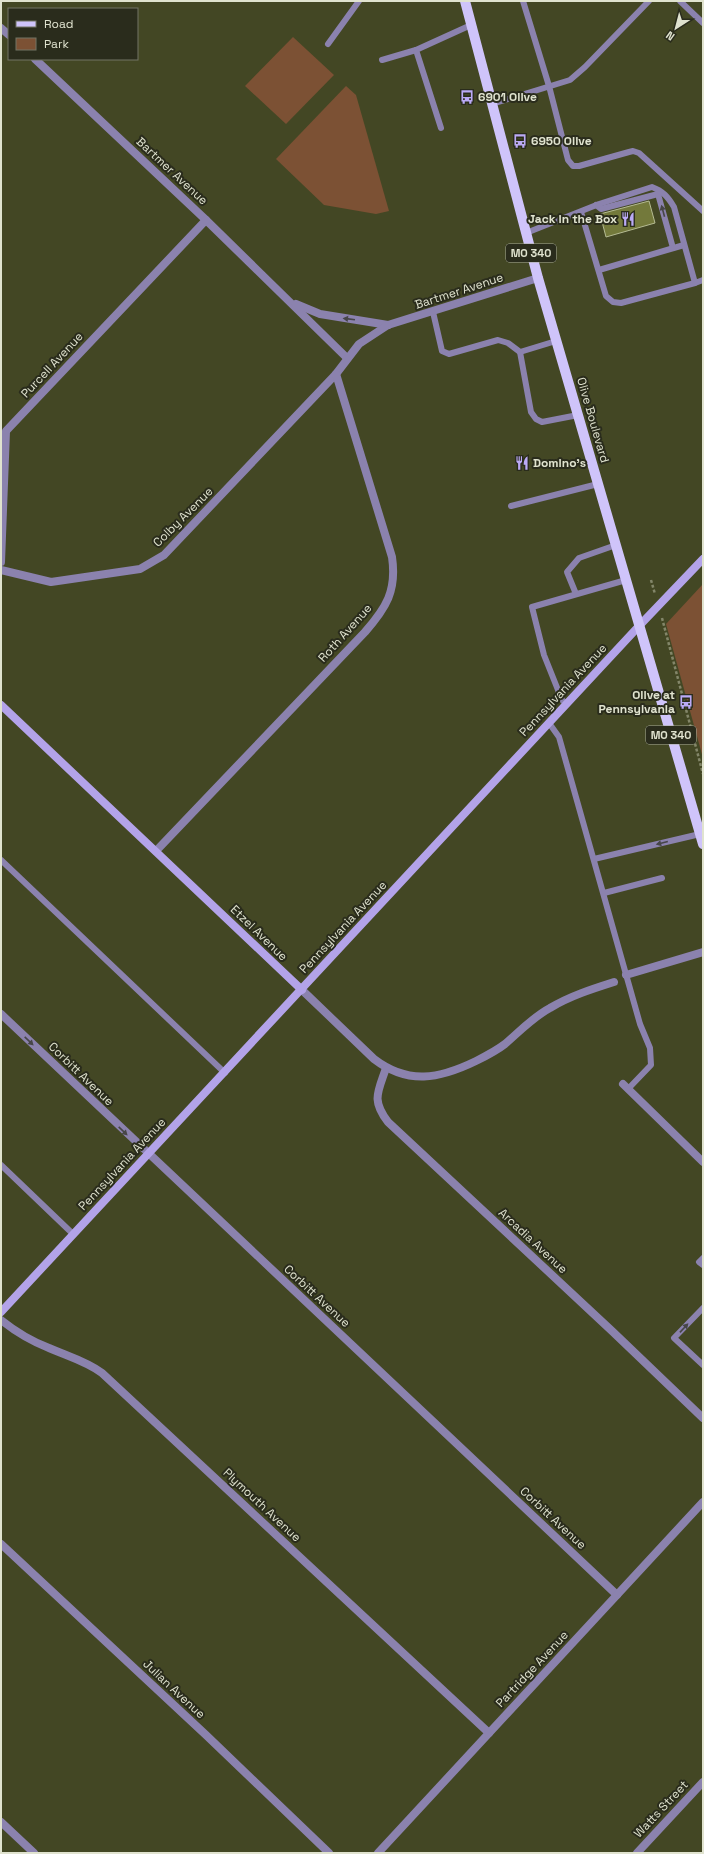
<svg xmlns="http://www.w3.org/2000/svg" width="704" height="1854" viewBox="0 0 704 1854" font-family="'Space Grotesk',sans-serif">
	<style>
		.green { fill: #7c5134 }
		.building { fill: #73793b; stroke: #b5bb93 }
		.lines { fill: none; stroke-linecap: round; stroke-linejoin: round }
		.path { stroke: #838669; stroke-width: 2.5; stroke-dasharray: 3 2; stroke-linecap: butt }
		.lane { stroke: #8b82ae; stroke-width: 6 }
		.street { stroke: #8b82ae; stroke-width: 8 }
		.secondary { stroke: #b3a3e9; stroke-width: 8 }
		.primary { stroke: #cfc4fa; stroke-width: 10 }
		.oneway { fill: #474648 }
		.labels { text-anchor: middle; stroke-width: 4; stroke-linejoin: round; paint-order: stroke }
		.shield { fill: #2a2c1c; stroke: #a9ac99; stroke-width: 1 }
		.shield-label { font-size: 11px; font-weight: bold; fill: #e0e3cf }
		.poi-label { font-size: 12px; font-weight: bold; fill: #e0e3cf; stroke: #2a2c1c; text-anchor: start }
		.street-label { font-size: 12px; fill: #e0e3cf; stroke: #2a2c1c }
	</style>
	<rect width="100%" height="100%" fill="#434724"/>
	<g class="green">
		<polygon points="293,37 334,75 286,124 245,86"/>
		<polygon points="346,86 356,95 389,211 376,214 324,205 276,159"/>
		<polygon points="703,584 703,758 666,624"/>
	</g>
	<polygon class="building" points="649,201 655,223 606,237 600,214"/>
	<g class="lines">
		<g class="path">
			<polyline points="651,580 655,594"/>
			<polyline points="662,618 703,774"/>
		</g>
		<g class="lane">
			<polyline points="523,1 549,86 568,160 573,166 579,166 629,152 633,151 639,153 703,211"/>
			<polyline points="680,1 703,23"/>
			<polyline points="328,44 359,1"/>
			<polyline points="382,60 416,50"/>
			<polyline points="492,104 570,80 585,67 649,1"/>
			<polyline points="441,128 416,50 471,25"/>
			<polyline points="596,205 601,209 658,194 673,248"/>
			<polyline points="581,212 606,296 613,302 621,303 695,283"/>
			<path d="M526 233 599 204 652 187C663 191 668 197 674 207L695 283 703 280"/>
			<polyline points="599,270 684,245"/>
			<polyline points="433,312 442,351 449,354 498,340 508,343 520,352 556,341"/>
			<polyline points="520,352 531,412 536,419 542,422 578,415"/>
			<polyline points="511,506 598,484"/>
			<polyline points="576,594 567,572 579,558 616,545"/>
			<polyline points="567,704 562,700 544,655 532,607 626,580"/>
			<polyline points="549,723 559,737 640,1024 650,1048 651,1065 628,1089"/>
			<polyline points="594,859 700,834"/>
			<polyline points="1,860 225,1073"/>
			<polyline points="604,893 662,878"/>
			<polyline points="1,1165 73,1234"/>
			<polyline points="703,1258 699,1262 703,1265"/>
			<polyline points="703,1308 674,1338 703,1365"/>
		</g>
		<g class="street">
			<polyline points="1,28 9,35"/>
			<polyline points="35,59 206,220 347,358"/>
			<polyline points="296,304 320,314 388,325"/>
			<polyline points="1,562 6,431 206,220"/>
			<polyline points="1,570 51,582 140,569 164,555 336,374 359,344 388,325 538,278"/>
			<path d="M156 851 365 632C386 608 397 591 392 557L336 374"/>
			<polyline points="626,975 703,952"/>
			<path d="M302 990 374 1059C408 1085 439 1079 476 1061 486 1056 496 1051 505 1044 519 1032 533 1017 550 1008 570 996 592 989 614 982"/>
			<polyline points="1,1014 617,1595"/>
			<path d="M386 1068C378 1092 371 1100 388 1122L612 1331 703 1418"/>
			<polyline points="623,1084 703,1162"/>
			<path d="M1 1320C16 1332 31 1341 49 1348 67 1356 86 1361 102 1373L489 1733"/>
			<polyline points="1,1544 206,1735 329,1853"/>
			<polyline points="1,1822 34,1853"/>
			<polyline points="378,1853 703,1502"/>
			<polyline points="637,1853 703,1782"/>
		</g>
		<g class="secondary">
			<polyline points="1,705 302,990"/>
			<polyline points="1,1312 639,626 703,559"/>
		</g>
		<polyline class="primary" points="465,1 538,278 703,844"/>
	</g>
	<defs><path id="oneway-solid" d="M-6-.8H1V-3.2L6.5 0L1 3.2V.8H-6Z"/></defs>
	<g class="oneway">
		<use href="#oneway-solid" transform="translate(663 211) rotate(-105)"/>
		<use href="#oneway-solid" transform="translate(349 319) rotate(-173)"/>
		<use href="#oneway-solid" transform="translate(662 843) rotate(166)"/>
		<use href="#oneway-solid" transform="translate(29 1041) rotate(44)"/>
		<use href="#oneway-solid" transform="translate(123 1131) rotate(44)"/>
		<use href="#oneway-solid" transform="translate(684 1328) rotate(-47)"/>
	</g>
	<defs>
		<symbol id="bus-bare" viewBox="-9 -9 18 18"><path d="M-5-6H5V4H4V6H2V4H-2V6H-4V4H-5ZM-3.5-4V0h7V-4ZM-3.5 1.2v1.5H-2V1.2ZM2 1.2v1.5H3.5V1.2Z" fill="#bbaaf6" stroke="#2a2c1c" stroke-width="2.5" paint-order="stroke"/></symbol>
		<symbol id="restaurant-bare" viewBox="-9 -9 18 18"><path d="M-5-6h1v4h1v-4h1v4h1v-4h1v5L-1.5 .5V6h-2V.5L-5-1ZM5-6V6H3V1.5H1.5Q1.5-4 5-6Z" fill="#bbaaf6" stroke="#2a2c1c" stroke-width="2.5" paint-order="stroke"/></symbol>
	</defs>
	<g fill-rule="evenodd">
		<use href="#bus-bare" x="457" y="87" width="20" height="20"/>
		<use href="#bus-bare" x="510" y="131" width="20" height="20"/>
		<use href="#restaurant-bare" x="618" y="209" width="20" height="20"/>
		<use href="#restaurant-bare" x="512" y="453" width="20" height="20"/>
		<use href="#bus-bare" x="676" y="692" width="20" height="20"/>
	</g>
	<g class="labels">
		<g class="shield">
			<rect x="506" y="244" width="50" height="18" rx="3"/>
			<rect x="646" y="726" width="50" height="18" rx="3"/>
		</g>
		<g class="shield-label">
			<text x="531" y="257">MO 340</text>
			<text x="671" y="739">MO 340</text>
		</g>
		<g class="poi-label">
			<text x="478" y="101">6901 Olive</text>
			<text x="531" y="145">6950 Olive</text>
			<text x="617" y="223" text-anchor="end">Jack in the Box</text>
			<text x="533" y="467">Domino's</text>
			<text x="675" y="699" text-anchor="end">Olive at<tspan x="675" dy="14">Pennsylvania</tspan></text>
		</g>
		<g class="street-label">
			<text transform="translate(172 171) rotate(43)" y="4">Bartmer Avenue</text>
			<text transform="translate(459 291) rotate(-18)" y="4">Bartmer Avenue</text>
			<text transform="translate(52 365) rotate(-47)" y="4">Purcell Avenue</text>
			<text transform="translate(593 420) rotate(74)" y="4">Olive Boulevard</text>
			<text transform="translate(183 517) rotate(-45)" y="4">Colby Avenue</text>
			<text transform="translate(345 633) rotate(-48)" y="4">Roth Avenue</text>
			<text transform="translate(563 690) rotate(-47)" y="4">Pennsylvania Avenue</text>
			<text transform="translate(343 927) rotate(-47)" y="4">Pennsylvania Avenue</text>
			<text transform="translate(259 933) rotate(44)" y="4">Etzel Avenue</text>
			<text transform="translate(81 1074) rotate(44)" y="4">Corbitt Avenue</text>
			<text transform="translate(122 1164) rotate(-47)" y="4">Pennsylvania Avenue</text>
			<text transform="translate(533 1241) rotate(43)" y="4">Arcadia Avenue</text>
			<text transform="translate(317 1296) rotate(43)" y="4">Corbitt Avenue</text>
			<text transform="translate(262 1505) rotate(43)" y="4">Plymouth Avenue</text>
			<text transform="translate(553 1518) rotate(43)" y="4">Corbitt Avenue</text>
			<text transform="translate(532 1669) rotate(-47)" y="4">Partridge Avenue</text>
			<text transform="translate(174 1689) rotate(43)" y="4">Julian Avenue</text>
			<text transform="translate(661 1809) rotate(-47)" y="4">Watts Street</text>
		</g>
	</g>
	<rect width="704" height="1854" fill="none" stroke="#e0e3cf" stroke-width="4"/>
	<rect x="8" y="8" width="130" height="52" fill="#2a2c1c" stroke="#737564"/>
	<rect x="16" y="21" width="20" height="6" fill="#cfc4fa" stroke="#737564"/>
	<text x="44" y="28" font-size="12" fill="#e0e3cf">Road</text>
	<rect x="16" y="38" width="20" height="12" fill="#7c5134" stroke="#737564"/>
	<text x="44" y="48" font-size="12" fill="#e0e3cf">Park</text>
	<g transform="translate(676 28) rotate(216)" stroke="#2a2c1c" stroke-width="3" paint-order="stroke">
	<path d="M0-3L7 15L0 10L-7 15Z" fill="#e0e3cf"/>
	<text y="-6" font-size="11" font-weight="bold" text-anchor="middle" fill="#e0e3cf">N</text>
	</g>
</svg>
